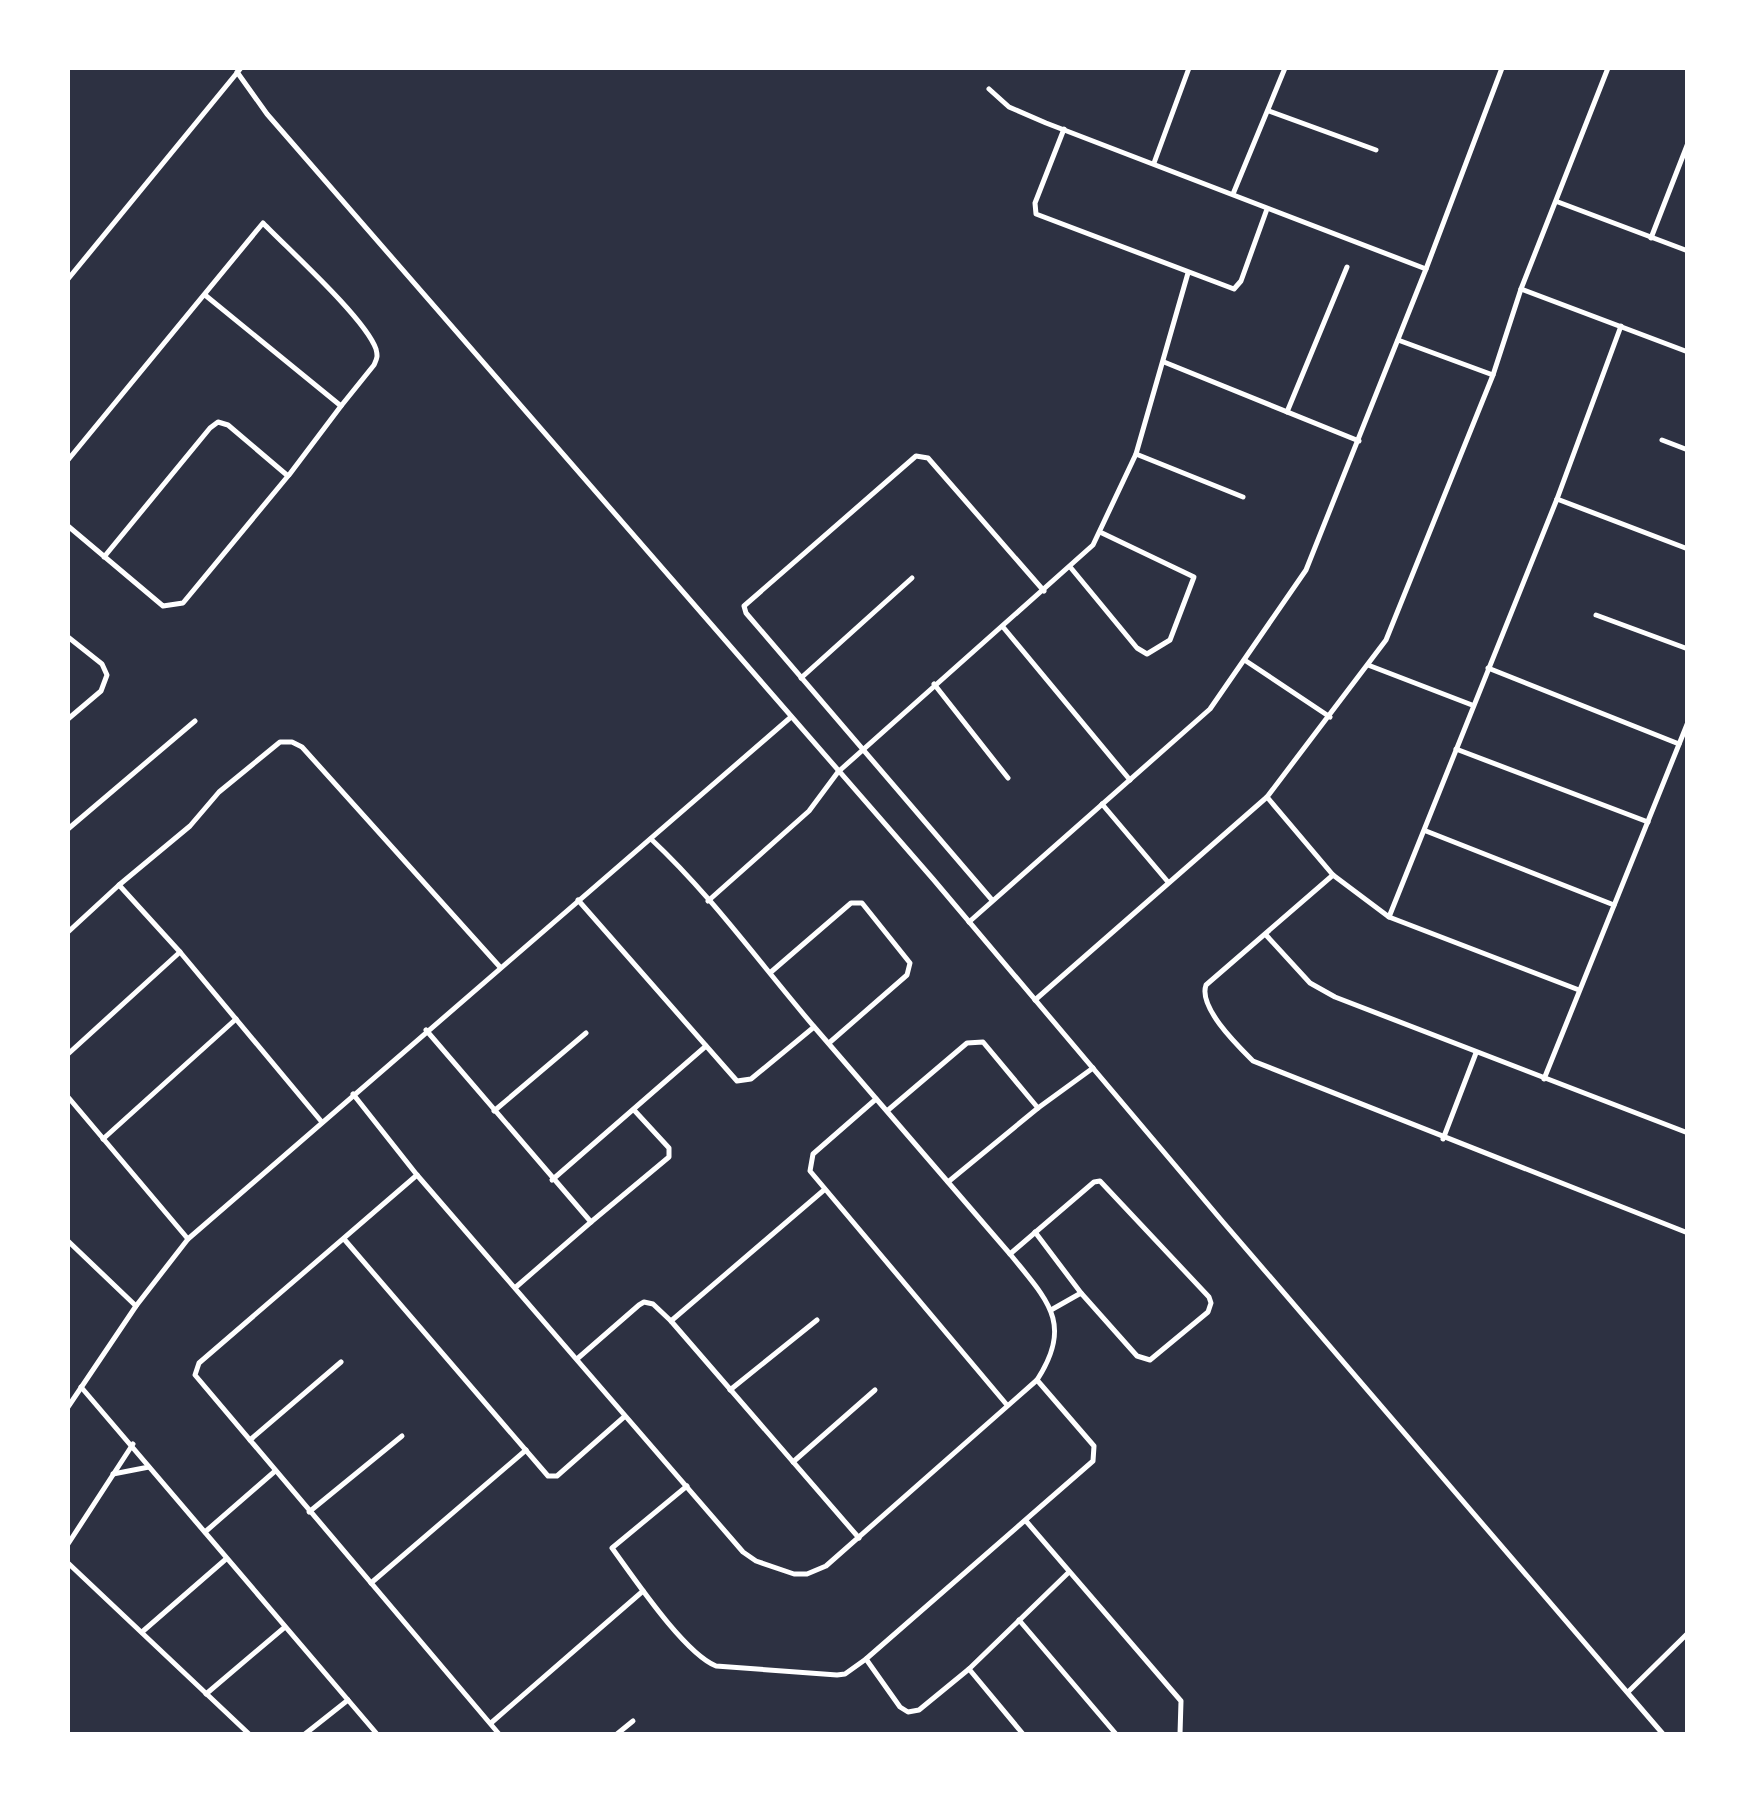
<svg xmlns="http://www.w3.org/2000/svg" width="1755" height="1802" viewBox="0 0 1755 1802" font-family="'Nunito Sans',sans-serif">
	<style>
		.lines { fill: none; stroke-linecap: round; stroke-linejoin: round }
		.minor { stroke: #fff; stroke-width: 5 }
		.tertiary { stroke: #fff; stroke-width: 5 }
	</style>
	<rect width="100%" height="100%" fill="#2d3142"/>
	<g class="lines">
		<g class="minor">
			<polyline points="989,89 1009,107 1046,123 1426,269"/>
			<polyline points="1269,111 1376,150"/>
			<polyline points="1064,129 1035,203 1036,214 1234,289 1241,281 1267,209"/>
			<polyline points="1154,163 1189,68"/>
			<polyline points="1233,194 1285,68"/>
			<polyline points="1558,202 1688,251"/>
			<polyline points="1651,238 1688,143"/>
			<polyline points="1521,289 1688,352"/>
			<polyline points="205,295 341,406 289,475"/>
			<polyline points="1398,340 1493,375"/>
			<polyline points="1164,362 1359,441"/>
			<polyline points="1287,412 1347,267"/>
			<polyline points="1662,440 1688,450"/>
			<polyline points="1136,454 1243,497"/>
			<path d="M68 460 263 223C288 249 365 318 376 349 378 357 377 358 374 365L341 406"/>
			<polyline points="1557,499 1688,549"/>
			<polyline points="68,526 163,606 183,603 288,476 228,425 218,422 210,428 104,557"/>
			<polyline points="1071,568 1137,648 1147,654 1170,640 1194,577 1102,533"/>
			<polyline points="1596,615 1688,649"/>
			<polyline points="1003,627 1130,780"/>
			<polyline points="68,637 102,664 107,675 101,691 68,719"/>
			<polyline points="1246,661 1330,717"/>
			<polyline points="1368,665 1472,705"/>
			<polyline points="1488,668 1679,744"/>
			<polyline points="801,678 912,578"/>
			<polyline points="934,684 1008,778"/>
			<polyline points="1456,749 1648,822"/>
			<polyline points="1267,797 1333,875 1389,917 1579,990"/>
			<polyline points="1102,804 1168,882"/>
			<polyline points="68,829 195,721"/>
			<polyline points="1426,831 1614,905"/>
			<path d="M1333 875 1206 985C1198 1007 1237 1045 1253 1061L1688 1233"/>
			<polyline points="119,885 190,826 219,792 280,742 292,742 302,747 500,967"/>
			<polyline points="578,900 737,1081 751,1079 814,1027"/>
			<polyline points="992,900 746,613 744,606 916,456 928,458 1044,591"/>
			<polyline points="708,901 809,811 838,772 1093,545 1136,454 1188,273"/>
			<polyline points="1389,917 1557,499 1621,326"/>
			<polyline points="969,922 1210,709 1306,570 1426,269 1502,68"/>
			<polyline points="68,932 119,885 180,952 321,1121"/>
			<polyline points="1266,935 1310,983 1335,997 1688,1133"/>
			<polyline points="771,972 851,903 862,903 910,963 907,975 829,1043"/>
			<polyline points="1035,1000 1267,797 1386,640 1493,375 1521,289 1608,68"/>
			<polyline points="426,1030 591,1222 516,1287"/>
			<polyline points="68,1054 180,952"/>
			<polyline points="1544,1079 1688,722"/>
			<path d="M353 1094 417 1175 743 1552 756 1561 794 1574H807L826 1566 1037 1380C1074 1323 1047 1300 1010 1254 945 1179 880 1104 816 1029 761 965 712 896 651 839"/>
			<polyline points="68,1097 188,1239"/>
			<polyline points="876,1099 813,1154 810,1171 1007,1405"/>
			<polyline points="494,1111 586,1033"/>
			<polyline points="887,1111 967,1043 983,1042 1038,1108"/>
			<polyline points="103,1139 236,1019"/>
			<polyline points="1443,1139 1476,1053"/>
			<polyline points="417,1175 199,1363 195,1375 499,1734"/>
			<polyline points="552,1180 706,1046"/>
			<polyline points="948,1182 1038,1108 1093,1068"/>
			<polyline points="591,1222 669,1157 669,1148 634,1110"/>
			<polyline points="1035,1232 1081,1293"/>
			<polyline points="344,1239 548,1476 557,1476 624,1417"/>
			<polyline points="68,1241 136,1306"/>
			<polyline points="1010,1254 1094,1182 1100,1181 1209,1297 1211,1303 1208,1312 1150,1360 1137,1356 1081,1293 1051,1310"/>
			<polyline points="671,1321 824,1190"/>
			<polyline points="577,1359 639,1305 644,1302 653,1304 671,1321 859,1538"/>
			<polyline points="81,1387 377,1734"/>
			<polyline points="730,1390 817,1320"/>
			<polyline points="68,1407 136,1306 188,1239 791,717"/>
			<polyline points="250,1440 341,1362"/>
			<polyline points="793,1462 875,1390"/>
			<polyline points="113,1474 149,1467"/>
			<path d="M687 1486 612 1548C634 1578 684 1653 716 1666L837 1675 845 1674 866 1659 1093 1461 1094 1446 1037 1380"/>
			<polyline points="309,1512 402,1436"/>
			<polyline points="1026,1521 1181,1701 1180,1734"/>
			<polyline points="205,1532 274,1472"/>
			<polyline points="68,1544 133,1444"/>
			<polyline points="371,1583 526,1450"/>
			<polyline points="1019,1620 1116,1734"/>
			<polyline points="142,1632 226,1559"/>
			<polyline points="866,1659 900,1707 908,1712 919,1710 969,1669 1068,1573"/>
			<polyline points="969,1669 1023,1734"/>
			<polyline points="206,1694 285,1627"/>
			<polyline points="491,1723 643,1591"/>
			<polyline points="305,1734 348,1700"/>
			<polyline points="617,1734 633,1721"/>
		</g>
		<g class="tertiary">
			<polyline points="237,72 267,114 933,879 1223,1222 1663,1734"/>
			<polyline points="68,279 241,68"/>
			<polyline points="68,1563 249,1734"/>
			<polyline points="1628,1692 1688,1633"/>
		</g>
	</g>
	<rect width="1755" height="1802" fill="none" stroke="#ffffff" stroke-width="140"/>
</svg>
